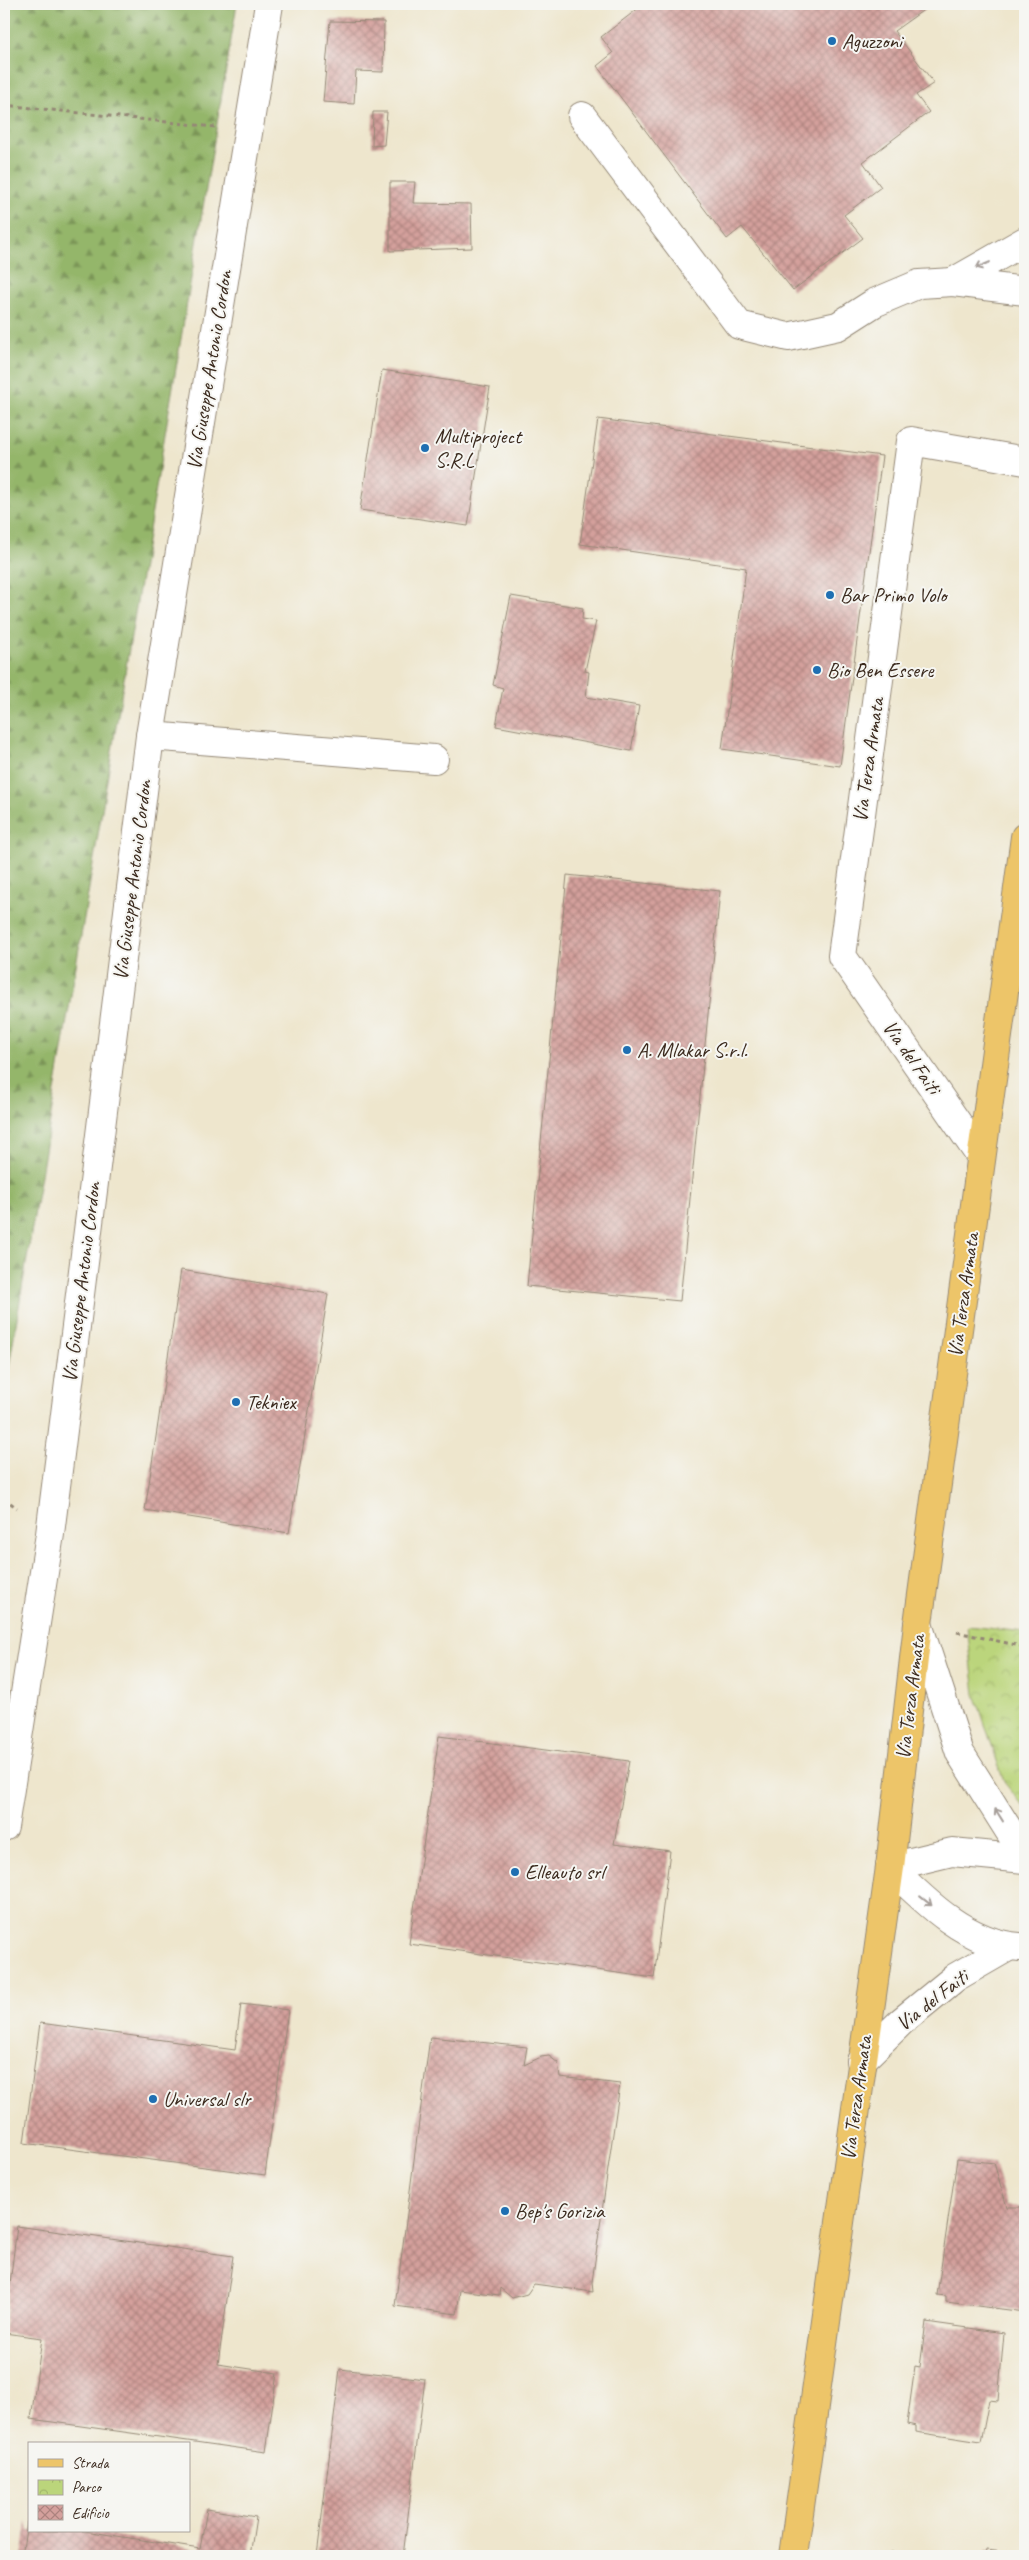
<svg xmlns="http://www.w3.org/2000/svg" width="1029" height="2560" viewBox="0 0 1029 2560" font-family="Caveat,sans-serif">
	<style>
		.forest { fill: url(#forest-firs); stroke: #687044 }
		.park { fill: url(#park-crowns); stroke: #7b804c }
		.building { fill: url(#building-cross-hatch) }
		.lines { fill: none; stroke-linecap: round; stroke-linejoin: round }
		.minor-casing { stroke: #948876; stroke-width: 30 }
		.major-casing { stroke: #948876; stroke-width: 30 }
		.path { stroke: #948876; stroke-width: 3; stroke-dasharray: 4 4; stroke-linecap: butt }
		.minor { stroke: #fff; stroke-width: 28 }
		.major { stroke: #edc569; stroke-width: 28 }
		.oneway { stroke: #a79f9a }
		.poi-dot { fill: #1f6fb2; stroke: #f6f6f2; stroke-width: 2 }
		.labels { text-anchor: middle; stroke-width: 4; stroke-linejoin: round; paint-order: stroke }
		.poi-label { font-size: 21px; fill: #3b2a1e; stroke: #f6f6f2; text-anchor: start }
		.street-label { font-size: 21px; fill: #3b2a1e; stroke: #f6f6f2 }
	</style>
	<defs>
		<pattern id="forest-firs" width="22" height="20" patternUnits="userSpaceOnUse" patternTransform="scale(1.25)"><rect width="22" height="20" fill="#94b66b"/><path d="M5 1l3.5 6h-7zM16 11l3.5 6h-7z" fill="#7a9457"/></pattern>
		<pattern id="park-crowns" width="20" height="18" patternUnits="userSpaceOnUse" patternTransform="scale(1.25)"><rect width="20" height="18" fill="#bbd57b"/><path d="M2 6a3 3 0 1 1 6 0M12 15a3 3 0 1 1 6 0" fill="none" stroke="#a2b76a"/></pattern>
		<pattern id="building-cross-hatch" width="8" height="8" patternUnits="userSpaceOnUse" patternTransform="scale(1.25)"><rect width="8" height="8" fill="#d4a09c"/><path d="M0 0l8 8M0 8l8-8" fill="none" stroke="#ad837f"/></pattern>
	</defs>
	<rect width="100%" height="100%" fill="#f6f6f2"/>
	<filter id="ink" filterUnits="userSpaceOnUse"><feTurbulence type="fractalNoise" baseFrequency=".02" numOctaves="2"/><feDisplacementMap in="SourceGraphic" scale="10" xChannelSelector="R" yChannelSelector="G"/><feConvolveMatrix kernelMatrix="1 2 1 2 8 2 1 2 1" color-interpolation-filters="sRGB"/></filter>
	<filter id="wash" filterUnits="userSpaceOnUse"><feTurbulence type="fractalNoise" baseFrequency=".0096" numOctaves="4" result="noise"/><feDisplacementMap in="SourceGraphic" scale="20" xChannelSelector="R" yChannelSelector="G"/><feGaussianBlur stdDeviation="1.12" result="paint"/><feColorMatrix in="noise" values="0 0 0 0 0 0 0 0 0 0 0 0 0 0 0 0 0 1.4 0 .05"/><feComposite in="paint" operator="in"/></filter>
	<g filter="url(#wash)">
		<rect width="100%" height="100%" fill="#eee6cd"/>
		<polygon class="forest" points="4,4 237,4 4,1396"/>
		<polygon class="park" points="967,1626 1025,1632 1025,1808 1004,1782 975,1694"/>
		<g id="blocks">
			<g class="building">
				<polygon points="644,4 932,4 894,31 934,83 916,95 929,112 863,162 881,187 844,215 863,238 793,290 742,227 727,239 597,66 613,53 601,37"/>
				<polygon points="330,21 384,22 383,72 356,71 354,104 323,102"/>
				<polygon points="373,112 387,112 384,145 372,146"/>
				<polygon points="390,182 415,182 413,203 471,204 472,248 390,251"/>
				<polygon points="382,370 490,387 468,526 360,510"/>
				<polygon points="598,419 882,456 840,766 722,749 746,568 580,544"/>
				<polygon points="511,596 583,608 582,619 596,621 585,671 589,672 586,697 639,706 631,751 496,726 503,688 493,685"/>
				<polygon points="567,875 720,891 680,1301 527,1286"/>
				<polygon points="181,1270 328,1294 289,1533 145,1510"/>
				<polygon points="439,1736 629,1761 614,1844 670,1851 654,1978 409,1944"/>
				<polygon points="241,2004 288,2010 265,2175 24,2143 40,2023 235,2050"/>
				<polygon points="430,2037 527,2047 524,2065 541,2057 549,2056 558,2063 560,2077 620,2084 592,2282 593,2292 534,2284 527,2294 512,2298 500,2288 499,2295 460,2290 457,2314 395,2306"/>
				<polygon points="957,2159 994,2163 1007,2207 1025,2207 1025,2312 946,2302 946,2296 937,2295"/>
				<polygon points="17,2226 233,2256 218,2364 277,2373 266,2452 31,2419 42,2338 4,2333"/>
				<polygon points="926,2322 1004,2333 998,2401 989,2400 981,2442 916,2432 916,2426 907,2424 915,2366 920,2367"/>
				<polygon points="340,2369 425,2379 403,2556 317,2556"/>
				<polygon points="207,2509 256,2517 250,2556 22,2556 27,2522 29,2531 85,2531 200,2549"/>
				<polygon points="987,2550 1024,2555 1024,2556 986,2556"/>
				<polygon points="891,2552 912,2555 912,2556 891,2556"/>
			</g>
		</g>
	</g>
	<g filter="url(#ink)">
		<use href="#blocks" fill-opacity="0" stroke="#948876" stroke-width="1"/>
		<g class="lines">
			<defs>
				<g id="minor">
					<polyline points="582,116 739,325 788,337 838,326 874,303 919,284 953,282"/>
					<polyline points="1025,241 953,282 1025,291"/>
					<polyline points="150,736 434,759"/>
					<polyline points="981,1157 842,956 911,441 1025,461"/>
					<polyline points="918,1624 960,1753 1025,1856"/>
					<polyline points="4,1827 50,1534 150,736 269,4"/>
					<path d="M890 1867C925 1902 968 1944 1020 1947"/>
					<polyline points="890,1867 952,1852 1025,1859"/>
					<polyline points="861,2061 902,2021 956,1977 1008,1947"/>
				</g>
				<polyline id="major" points="793,2556 890,1867 918,1624 1025,837"/>
			</defs>
			<use href="#minor" class="minor-casing"/>
			<use href="#major" class="major-casing"/>
			<g class="path">
				<polyline points="4,105 215,127"/>
				<polyline points="4,1498 17,1508"/>
				<polyline points="957,1632 1025,1647"/>
			</g>
			<use href="#minor" class="minor"/>
			<use href="#major" class="major"/>
		</g>
		<defs><path id="oneway-shaft" d="M-6 0H5M1.5-3L5.5 0L1.5 3" fill="none" stroke-width="1.6" stroke-linecap="round" stroke-linejoin="round" transform="scale(1.25)"/></defs>
		<g class="oneway">
			<use href="#oneway-shaft" transform="translate(983 265) rotate(157)"/>
			<use href="#oneway-shaft" transform="translate(999 1815) rotate(-122)"/>
			<use href="#oneway-shaft" transform="translate(926 1901) rotate(38)"/>
		</g>
	</g>
	<g class="poi-dot">
		<circle cx="832" cy="41" r="5"/>
		<circle cx="425" cy="448" r="5"/>
		<circle cx="830" cy="595" r="5"/>
		<circle cx="817" cy="670" r="5"/>
		<circle cx="627" cy="1050" r="5"/>
		<circle cx="236" cy="1402" r="5"/>
		<circle cx="515" cy="1872" r="5"/>
		<circle cx="153" cy="2099" r="5"/>
		<circle cx="505" cy="2211" r="5"/>
	</g>
	<g class="labels">
		<g class="poi-label">
			<text x="842" y="48">Aguzzoni</text>
			<text x="435" y="443">Multiproject<tspan x="435" dy="24">S.R.L</tspan></text>
			<text x="840" y="602">Bar Primo Volo</text>
			<text x="827" y="677">Bio Ben Essere</text>
			<text x="637" y="1057">A. Mlakar S.r.l.</text>
			<text x="246" y="1409">Tekniex</text>
			<text x="525" y="1879">Elleauto srl</text>
			<text x="163" y="2106">Universal slr</text>
			<text x="515" y="2218">Bep's Gorizia</text>
		</g>
		<g class="street-label">
			<text transform="translate(209 370) rotate(-81)" y="7">Via Giuseppe Antonio Cordon</text>
			<text transform="translate(868 760) rotate(-82)" y="7">Via Terza Armata</text>
			<text transform="translate(132 880) rotate(-83)" y="7">Via Giuseppe Antonio Cordon</text>
			<text transform="translate(912 1057) rotate(55)" y="7">Via del Faiti</text>
			<text transform="translate(81 1282) rotate(-83)" y="7">Via Giuseppe Antonio Cordon</text>
			<text transform="translate(963 1295) rotate(-82)" y="7">Via Terza Armata</text>
			<text transform="translate(910 1697) rotate(-83)" y="7">Via Terza Armata</text>
			<text transform="translate(932 2000) rotate(-38)" y="7">Via del Faiti</text>
			<text transform="translate(856 2098) rotate(-82)" y="7">Via Terza Armata</text>
		</g>
	</g>
	<rect width="1029" height="2560" fill="none" stroke="#f6f6f2" stroke-width="20"/>
	<rect x="28" y="2442" width="162" height="90" fill="#f6f6f2" stroke="#aba49d"/>
	<rect x="38" y="2459" width="25" height="8" fill="#edc569" stroke="#aba49d"/>
	<text x="72" y="2468" font-size="15" fill="#3b2a1e">Strada</text>
	<rect x="38" y="2480" width="25" height="15" fill="url(#park-crowns)" stroke="#aba49d"/>
	<text x="72" y="2492" font-size="15" fill="#3b2a1e">Parco</text>
	<rect x="38" y="2505" width="25" height="15" fill="url(#building-cross-hatch)" stroke="#aba49d"/>
	<text x="72" y="2518" font-size="15" fill="#3b2a1e">Edificio</text>
</svg>
